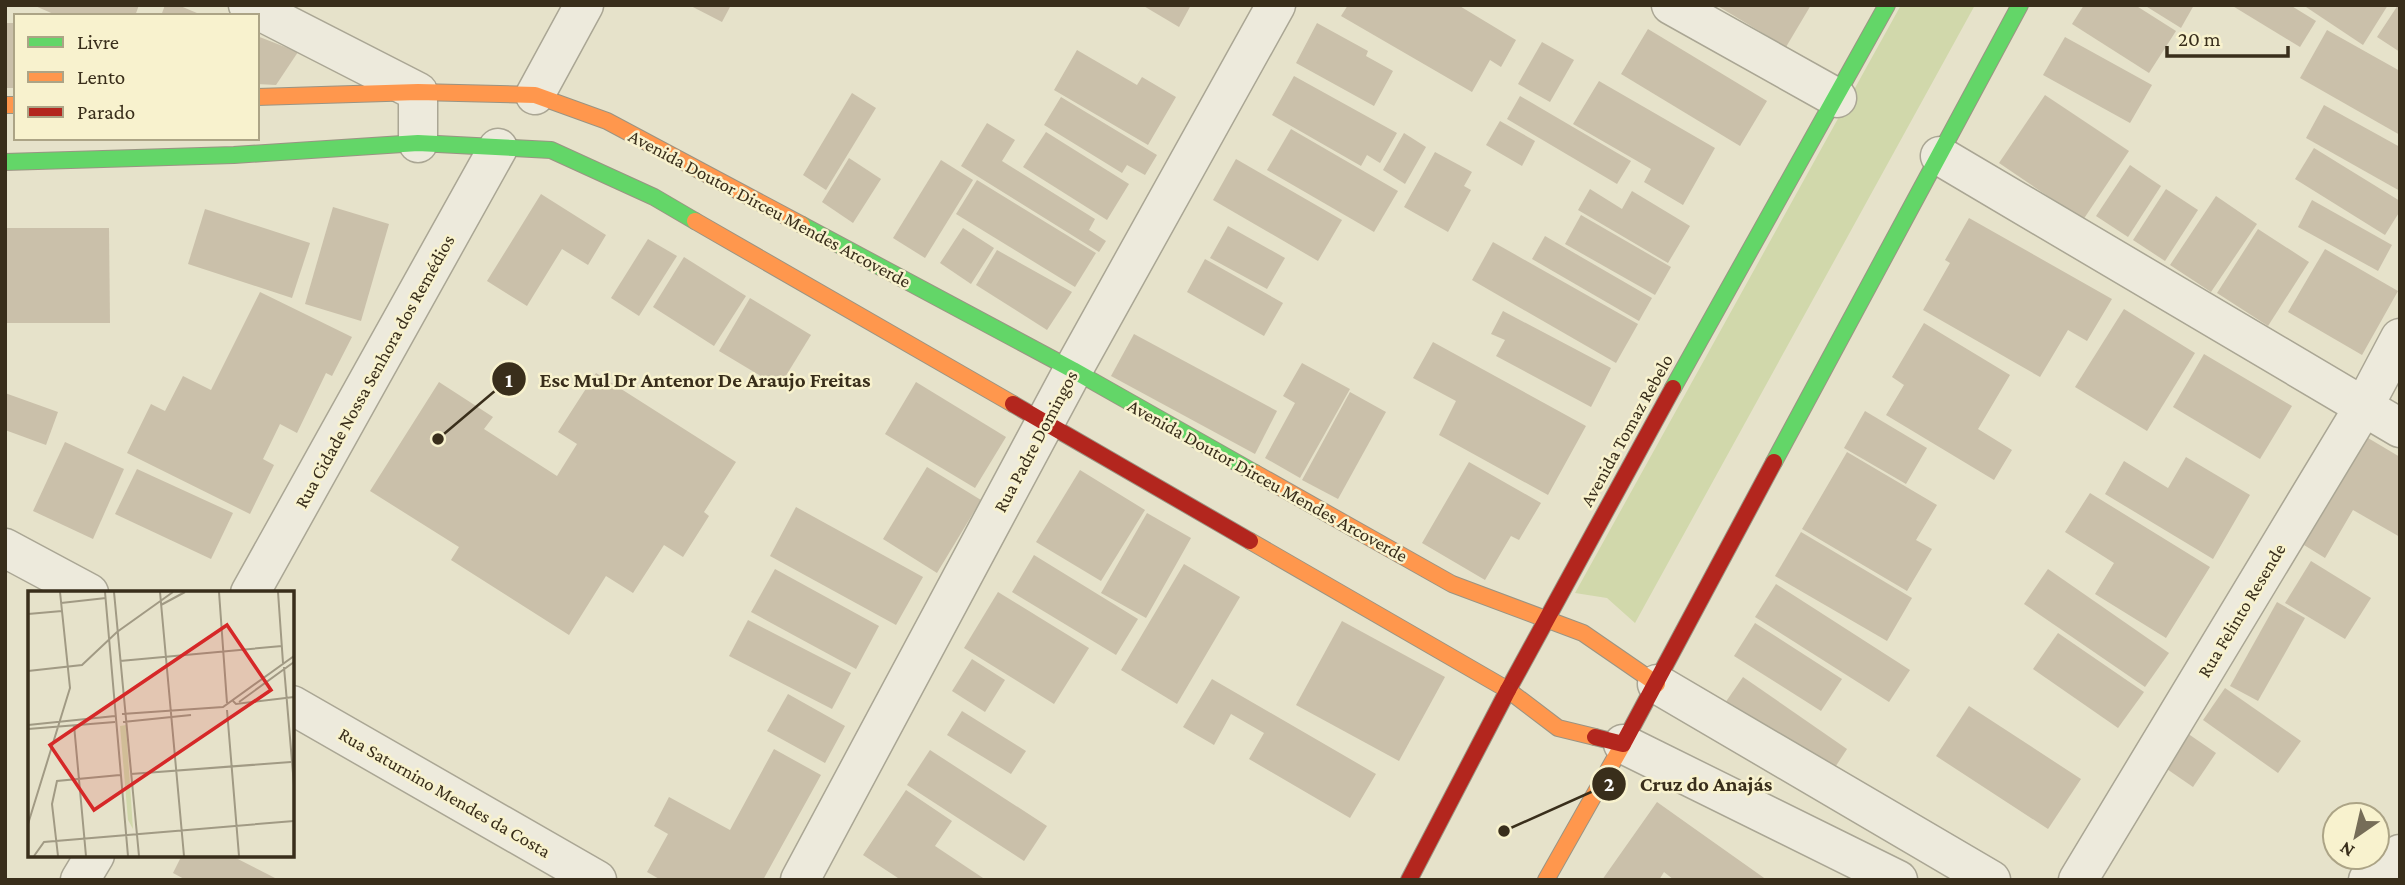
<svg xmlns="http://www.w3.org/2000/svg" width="2405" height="885" viewBox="0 0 2405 885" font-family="'Crimson Pro',serif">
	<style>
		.green { fill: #d1d8ab }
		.building { fill: #cac0aa }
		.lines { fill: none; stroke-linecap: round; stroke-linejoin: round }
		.street-casing { stroke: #aaa694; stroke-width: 41 }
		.fast-casing { stroke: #9a9483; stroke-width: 18 }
		.slow-casing { stroke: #9a9483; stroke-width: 18 }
		.jam-casing { stroke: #9a9483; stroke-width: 18 }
		.street { stroke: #edeadc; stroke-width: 38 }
		.fast { stroke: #63d668; stroke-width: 16 }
		.slow { stroke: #ff974d; stroke-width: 16 }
		.jam { stroke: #b3261e; stroke-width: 16 }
		.labels { text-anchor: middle; stroke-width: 5; stroke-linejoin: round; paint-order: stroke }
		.street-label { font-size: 19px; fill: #392e1b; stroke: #f8f2ce }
		.inset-road { fill: none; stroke: #a19a84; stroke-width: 2 }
		.view { fill: #d62828; fill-opacity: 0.15; stroke: #d62828; stroke-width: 3.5 }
		.inset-edge { fill: none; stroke: #392e1b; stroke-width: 3.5 }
		.leader { fill: none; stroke: #392e1b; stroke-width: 2.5 }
		.callout-dot { fill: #392e1b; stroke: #f8f2ce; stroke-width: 2.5 }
		.mark-label { font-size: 21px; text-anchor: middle; font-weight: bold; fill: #fff }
		.callout-label { font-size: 21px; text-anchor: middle; font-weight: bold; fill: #392e1b; stroke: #f8f2ce; stroke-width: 5; stroke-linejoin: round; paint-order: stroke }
	</style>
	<rect width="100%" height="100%" fill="#e6e2ca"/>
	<polygon class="green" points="1901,5 1975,5 1635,623 1607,598 1575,593"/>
	<g class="building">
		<polygon points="33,5 139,5 135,16 58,16"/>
		<polygon points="165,5 178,5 204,16 161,16"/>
		<polygon points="689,5 731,5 722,22"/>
		<polygon points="1142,5 1191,5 1179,27"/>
		<polygon points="1348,5 1458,5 1516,40 1501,67 1490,60 1472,92 1341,16"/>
		<polygon points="1716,5 1811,5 1786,47"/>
		<polygon points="2084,5 2135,5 2176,31 2149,73 2072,24"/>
		<polygon points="2144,5 2194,5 2181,28"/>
		<polygon points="2231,5 2290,5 2316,21 2300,47"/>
		<polygon points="2303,5 2388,5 2363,45"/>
		<polygon points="2398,5 2400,5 2400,52 2377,37"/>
		<rect x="5" y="23" width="11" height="65"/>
		<polygon points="1317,23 1368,51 1366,56 1393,71 1374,106 1296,63"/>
		<polygon points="1648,29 1767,101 1740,146 1621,74"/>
		<polygon points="2327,30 2400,71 2400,135 2300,78"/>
		<polygon points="257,36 298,52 276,85 257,84"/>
		<polygon points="2065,37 2152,85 2130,123 2043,75"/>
		<polygon points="1542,42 1574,60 1550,102 1518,84"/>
		<polygon points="1077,50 1137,85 1142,77 1176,97 1148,145 1054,90"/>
		<polygon points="1294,76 1397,133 1380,163 1367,155 1361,166 1272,115"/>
		<polygon points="1599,81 1715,148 1683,205 1644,182 1651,169 1573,124"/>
		<polygon points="852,93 876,108 826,190 803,175"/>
		<polygon points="2045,95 2129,151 2083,220 1999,163"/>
		<polygon points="1520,96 1631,161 1617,184 1507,119"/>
		<polygon points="1061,97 1157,155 1145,175 1127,165 1122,173 1044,125"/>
		<polygon points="2324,105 2400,147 2400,191 2306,138"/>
		<polygon points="1500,121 1535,141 1522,166 1486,145"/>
		<polygon points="987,123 1015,140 1002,161 1095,219 1089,230 1106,241 1099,252 961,166"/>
		<polygon points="1291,129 1398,191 1374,232 1267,170"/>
		<polygon points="1046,132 1129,184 1107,220 1023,167"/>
		<polygon points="1404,133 1426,147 1405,184 1383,170"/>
		<polygon points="2314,148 2400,201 2400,211 2385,235 2295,179"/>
		<polygon points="1435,152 1472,172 1464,186 1471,190 1448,232 1404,207"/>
		<polygon points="849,158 881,179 853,223 822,202"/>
		<polygon points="1236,159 1342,220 1318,261 1213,200"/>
		<polygon points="941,160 973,180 925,258 893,238"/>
		<polygon points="2130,165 2161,186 2128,237 2096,216"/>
		<polygon points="977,180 1096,253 1075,287 956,214"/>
		<polygon points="1590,189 1622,209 1632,191 1690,226 1668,263 1578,210"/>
		<polygon points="2166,189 2198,210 2165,261 2133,240"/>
		<polygon points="541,194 606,235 588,265 562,249 527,306 487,281"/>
		<polygon points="2216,196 2257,224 2211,292 2170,265"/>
		<polygon points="2312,200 2392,245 2378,271 2298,227"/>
		<polygon points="333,207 389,224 361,321 305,304"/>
		<polygon points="205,209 310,243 292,298 188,264"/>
		<polygon points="1581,215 1671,267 1655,295 1565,244"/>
		<polygon points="1969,218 2112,299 2087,341 2068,330 2040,377 1923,310 1950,263 1945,260"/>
		<polygon points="1228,226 1285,258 1267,289 1210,258"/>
		<polygon points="5,228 109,228 110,323 5,323"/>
		<polygon points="963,228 994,248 971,284 940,263"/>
		<polygon points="2258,229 2309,262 2268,326 2217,293"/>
		<polygon points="1545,236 1652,298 1639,321 1532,259"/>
		<polygon points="648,239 677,256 639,316 611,298"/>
		<polygon points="1493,242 1638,324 1616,363 1472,280"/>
		<polygon points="2325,249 2398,291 2362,355 2288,312"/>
		<polygon points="997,250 1072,292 1047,330 976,285"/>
		<polygon points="684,257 746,296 714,346 653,307"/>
		<polygon points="1205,259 1283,303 1264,336 1187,292"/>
		<polygon points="260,292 352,337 332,376 326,373 297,433 280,424 263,459 274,465 250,514 127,453 151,404 165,411 183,376 211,390"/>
		<polygon points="750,298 811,335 779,387 719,351"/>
		<polygon points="2124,309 2195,353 2147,431 2075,387"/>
		<polygon points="1503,311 1611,368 1591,407 1496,356 1505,340 1491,334"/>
		<polygon points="1924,323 2010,375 1978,429 2012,450 1994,480 1886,415 1904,385 1892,377"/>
		<polygon points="1134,334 1277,411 1255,454 1111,376"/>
		<polygon points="1433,342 1586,426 1548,495 1439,435 1456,401 1413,378"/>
		<polygon points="2204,354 2292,406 2260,459 2173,407"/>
		<polygon points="1302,363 1350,389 1300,478 1265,458 1295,403 1283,396"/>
		<polygon points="596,373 736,462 704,512 709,516 683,557 664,545 633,593 606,576 569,635 451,560 459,547 370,491 439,382 493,417 484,429 557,476 577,444 558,432"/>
		<polygon points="916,382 1006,437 975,488 885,434"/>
		<polygon points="1350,392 1386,412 1338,499 1302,480"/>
		<polygon points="5,393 58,412 46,445 5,430"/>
		<polygon points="1865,411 1927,448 1906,484 1844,448"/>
		<polygon points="2368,438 2400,457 2400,537 2353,510 2325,558 2304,545"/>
		<polygon points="65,442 124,469 93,539 33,511"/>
		<polygon points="1847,452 1937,505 1916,540 1932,549 1907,591 1802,529"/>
		<polygon points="2186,457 2250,495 2213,559 2105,494 2124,461 2168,488"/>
		<polygon points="1469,462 1541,503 1519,540 1511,536 1485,580 1422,543"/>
		<polygon points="927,467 981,500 937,573 883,539"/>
		<polygon points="137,469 233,513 211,559 115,514"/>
		<polygon points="1080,470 1145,510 1101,581 1036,542"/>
		<polygon points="2090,493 2210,567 2166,638 2095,594 2114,563 2065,532"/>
		<polygon points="796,507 923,577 896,625 770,556"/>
		<polygon points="1147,513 1191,538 1146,618 1101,593"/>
		<polygon points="1801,532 1912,598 1887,641 1775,576"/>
		<polygon points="1034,555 1138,619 1116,655 1012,592"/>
		<polygon points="2311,561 2371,598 2345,639 2285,603"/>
		<polygon points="1184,564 1240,597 1177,704 1121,670"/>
		<polygon points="775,569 879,626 856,669 751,612"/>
		<polygon points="2048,569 2169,653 2145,687 2024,604"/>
		<polygon points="1776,584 1910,670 1889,702 1755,617"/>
		<polygon points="998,592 1089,648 1054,704 964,648"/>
		<polygon points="2277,602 2305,618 2258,701 2230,686"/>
		<polygon points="748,620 851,673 832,709 729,656"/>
		<polygon points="1342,621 1445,677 1399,761 1296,705"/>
		<polygon points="1755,623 1842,679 1821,711 1734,656"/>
		<polygon points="2058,633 2144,692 2118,728 2033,669"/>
		<polygon points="972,659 1005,680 985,712 952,691"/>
		<polygon points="1743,677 1847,749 1828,778 1723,706"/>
		<polygon points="1212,679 1376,774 1350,818 1249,759 1264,733 1231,714 1214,745 1183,727"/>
		<polygon points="2225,688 2301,741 2278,773 2203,720"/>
		<polygon points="788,694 845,726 825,763 767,731"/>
		<polygon points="1969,706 2081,779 2048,829 1936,756"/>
		<polygon points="962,711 1026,751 1011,774 947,735"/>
		<polygon points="2187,733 2216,753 2193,787 2164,767"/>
		<polygon points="774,749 821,775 763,880 661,880 647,872 668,834 654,826 669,797 730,830"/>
		<polygon points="930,750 1047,826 1024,861 907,785"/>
		<polygon points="906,790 952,821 935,846 986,880 901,880 863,855"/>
		<polygon points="1657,802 1695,829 1767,880 1674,880 1664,872 1659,880 1602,880"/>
		<polygon points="182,855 230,855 275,878 186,880 173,873"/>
	</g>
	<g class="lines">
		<defs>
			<g id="street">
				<polyline points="248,5 418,92 418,143"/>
				<polyline points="1671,5 1837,98"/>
				<polyline points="535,95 584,5"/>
				<polyline points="1940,156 2400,428"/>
				<polyline points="5,548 89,593"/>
				<polyline points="250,593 498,148"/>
				<polyline points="1657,684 1991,880"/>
				<polyline points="292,705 597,880"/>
				<polyline points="1623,744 1898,880"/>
				<polyline points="80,880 95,855"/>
				<polyline points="800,880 1073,370 1276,5"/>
				<polyline points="2078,880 2363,408 2400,338"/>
				<polyline points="2368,880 2400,854"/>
			</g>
			<g id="fast">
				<polyline points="5,162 234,155 418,143 551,150 654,197 695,221"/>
				<polyline points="802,225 1073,370 1255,473"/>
				<polyline points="1673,388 1887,5"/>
				<polyline points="1774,462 2020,5"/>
			</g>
			<g id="slow">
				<polyline points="257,97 418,92 535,95 607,121 802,225"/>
				<polyline points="5,105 16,105"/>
				<polyline points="695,221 1013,404"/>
				<polyline points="1255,473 1452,584 1583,633 1657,684"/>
				<polyline points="1250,541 1508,690 1558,728 1595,737"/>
				<polyline points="1546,880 1623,744"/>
			</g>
			<g id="jam">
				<polyline points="1013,404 1250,541"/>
				<polyline points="1508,690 1673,388"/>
				<polyline points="1595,737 1623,744 1774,462"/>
				<polyline points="1409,880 1508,690"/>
			</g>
		</defs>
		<use href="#street" class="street-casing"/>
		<use href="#fast" class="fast-casing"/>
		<use href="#slow" class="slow-casing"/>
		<use href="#jam" class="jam-casing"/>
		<use href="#street" class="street"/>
		<use href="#fast" class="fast"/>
		<use href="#slow" class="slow"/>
		<use href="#jam" class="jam"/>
	</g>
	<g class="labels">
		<g class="street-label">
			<text transform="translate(770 208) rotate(28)" y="7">Avenida Doutor Dirceu Mendes Arcoverde</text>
			<text transform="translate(374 371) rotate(-61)" y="7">Rua Cidade Nossa Senhora dos Remédios</text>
			<text transform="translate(1626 430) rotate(-61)" y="7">Avenida Tomaz Rebelo</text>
			<text transform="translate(1035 441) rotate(-62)" y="7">Rua Padre Domingos</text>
			<text transform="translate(1268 480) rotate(29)" y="7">Avenida Doutor Dirceu Mendes Arcoverde</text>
			<text transform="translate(2241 610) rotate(-59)" y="7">Rua Felinto Resende</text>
			<text transform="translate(445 792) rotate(30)" y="7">Rua Saturnino Mendes da Costa</text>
		</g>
	</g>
	<g transform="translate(28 591)">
		<rect width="266" height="266" fill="#e6e2ca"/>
		<path d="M98 134 105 238 100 229 92 135Z" fill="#d1d8ab"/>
		<path class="inset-road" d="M77 1 100 265M86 1 111 265M132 1 156 265M191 1 199 112M250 1 255 72M33 12 78 7M133 14 157 1M0 23 34 20M92 70 254 55M256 76 266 194M0 80 54 74 89 41 145 1M205 110 208 113 266 106M211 111 266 71M199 119 211 265M94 123 195 116 266 65M95 131 163 124M0 134 87 125M46 134 58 265M0 138 87 131M103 183 263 171M0 233 42 97 32 1M6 265 16 251 266 230M30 265 24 213 29 190 92 184"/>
		<path class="view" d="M199 34 243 99 66 219 22 154Z"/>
		<rect width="266" height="266" class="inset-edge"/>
	</g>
	<path class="leader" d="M438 439L509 379M1504 831L1609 784"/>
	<g class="callout-dot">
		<circle cx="438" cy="439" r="7"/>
		<circle cx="1504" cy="831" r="7"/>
		<circle cx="509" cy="379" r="18"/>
		<circle cx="1609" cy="784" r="18"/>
	</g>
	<g class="mark-label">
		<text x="509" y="387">1</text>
		<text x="1609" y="791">2</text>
	</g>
	<g class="callout-label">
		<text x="705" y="387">Esc Mul Dr Antenor De Araujo Freitas</text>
		<text x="1706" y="791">Cruz do Anajás</text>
	</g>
	<rect width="2405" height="885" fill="none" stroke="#392e1b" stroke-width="14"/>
	<rect x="14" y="14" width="245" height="126" fill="#f8f2ce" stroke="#aca486" stroke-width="2"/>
	<rect x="28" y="37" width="35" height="10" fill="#63d668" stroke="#aca486" stroke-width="2"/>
	<text x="77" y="49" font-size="21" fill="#392e1b">Livre</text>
	<rect x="28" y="72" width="35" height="10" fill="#ff974d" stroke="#aca486" stroke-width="2"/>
	<text x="77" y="84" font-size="21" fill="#392e1b">Lento</text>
	<rect x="28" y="107" width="35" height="10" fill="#b3261e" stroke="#aca486" stroke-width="2"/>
	<text x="77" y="119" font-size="21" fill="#392e1b">Parado</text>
	<g transform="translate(2356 836) rotate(214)"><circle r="33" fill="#f8f2ce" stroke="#aca486" stroke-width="2"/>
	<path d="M0-5L12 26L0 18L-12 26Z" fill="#766d58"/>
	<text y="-10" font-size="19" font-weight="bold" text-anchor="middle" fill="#392e1b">N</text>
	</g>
	<path d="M2167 46v10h121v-10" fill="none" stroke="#392e1b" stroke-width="3.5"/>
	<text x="2178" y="46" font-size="21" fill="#392e1b" stroke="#f8f2ce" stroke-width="5" paint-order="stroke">20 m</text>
</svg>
